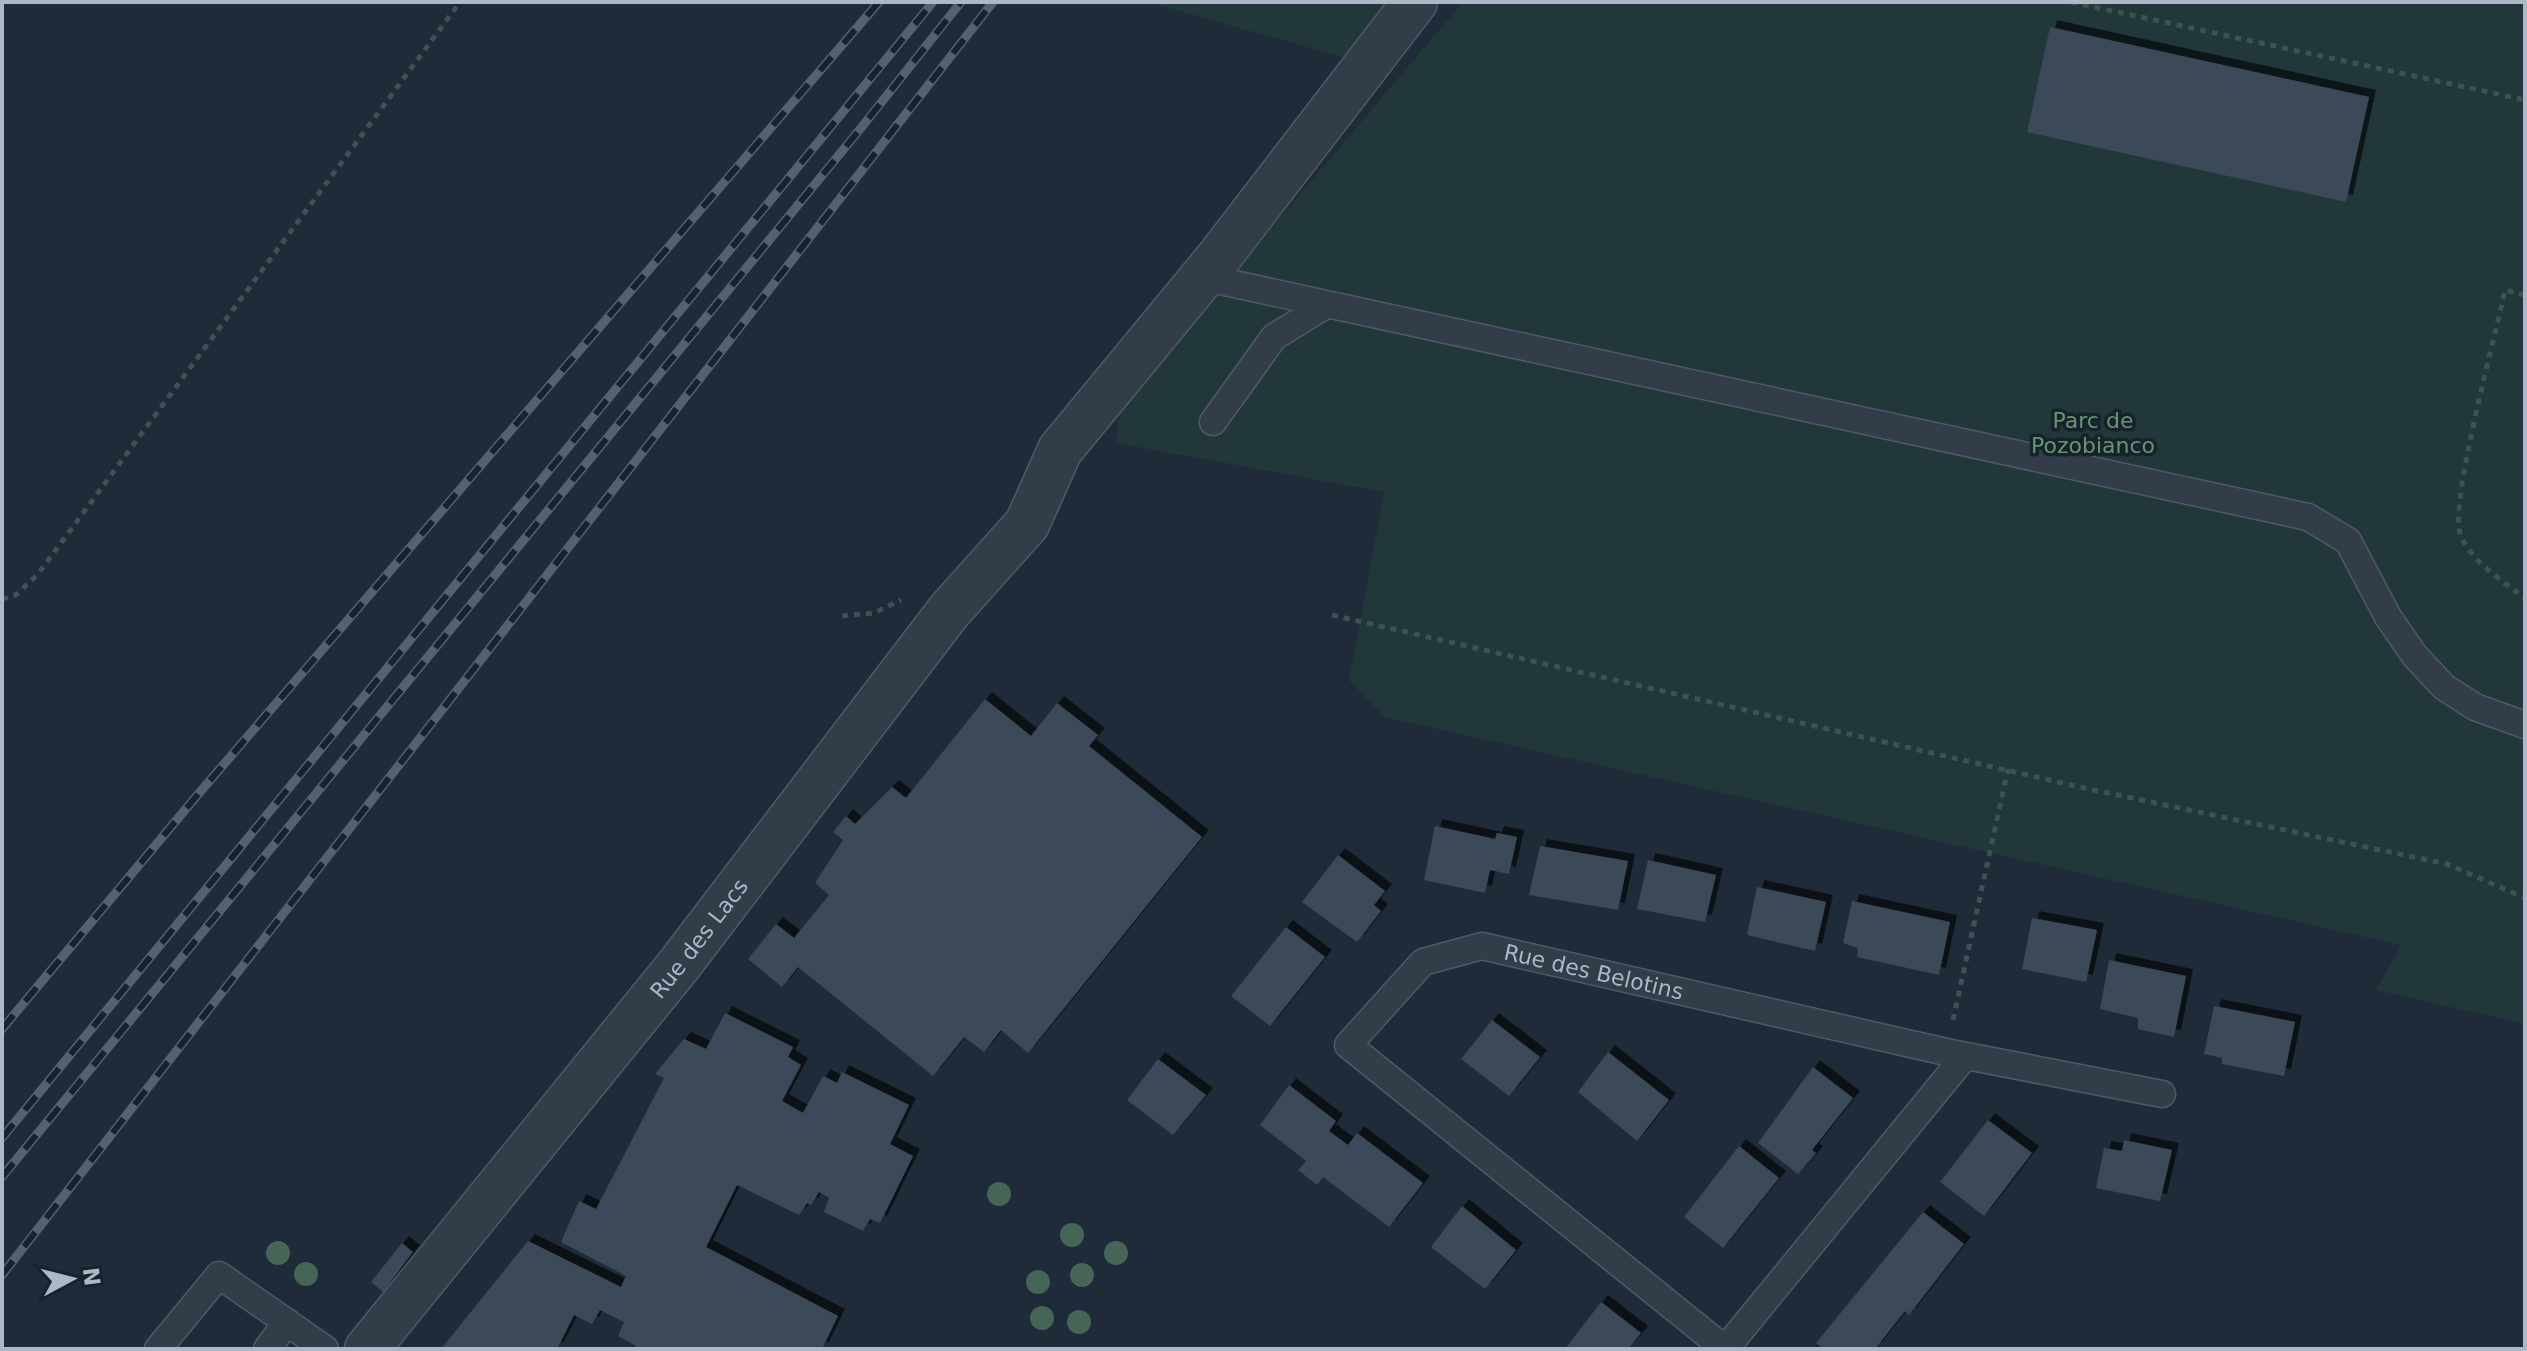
<svg xmlns="http://www.w3.org/2000/svg" width="2527" height="1351" viewBox="0 0 2527 1351" font-family="'DejaVu Sans',sans-serif">
	<style>
		.green { fill: #213739 }
		.building { fill: #3b4959; filter: url(#shadow) }
		.lines { fill: none; stroke-linecap: round; stroke-linejoin: round }
		.service-casing { stroke: #505a67; stroke-width: 29 }
		.minor-casing { stroke: #505a67; stroke-width: 47 }
		.path { stroke: #3c5354; stroke-width: 5; stroke-dasharray: 6 6; stroke-linecap: butt }
		.service { stroke: #333c49; stroke-width: 26 }
		.minor { stroke: #333c49; stroke-width: 44 }
		.rail-casing { stroke: #546170; stroke-width: 9 }
		.rail { stroke: #18222d; stroke-width: 6; stroke-dasharray: 18; stroke-linecap: butt }
		.tree { fill: #456656 }
		.labels { text-anchor: middle; stroke-width: 7; stroke-linejoin: round; paint-order: stroke }
		.park-label { font-size: 22px; fill: #64976e; stroke: #18222d }
		.street-label { font-size: 22px; fill: #adb7c6; stroke: #18222d }
	</style>
	<defs>
		<filter id="shadow"><feDropShadow dx="7" dy="-7" stdDeviation="0" flood-color="#0009"/></filter>
	</defs>
	<rect width="100%" height="100%" fill="#1f2b38"/>
	<g class="green">
		<polygon points="1148,2 1391,2 1349,59"/>
		<polygon points="1463,2 2525,2 2525,1024 2376,990 2401,945 1384,717 1349,680 1384,492 1116,443 1120,406"/>
	</g>
	<g class="building">
		<polygon points="2050,27 2369,97 2346,202 2027,132"/>
		<polygon points="985,699 1031,736 1057,703 1098,735 1089,746 1202,837 1028,1053 1001,1030 984,1052 964,1037 933,1076 798,967 782,987 748,959 776,924 794,938 829,895 815,883 843,840 833,832 846,816 855,824 892,787 906,798"/>
		<polygon points="1435,826 1495,839 1497,833 1517,837 1509,874 1490,870 1485,893 1424,880"/>
		<polygon points="1540,846 1628,861 1618,910 1529,895"/>
		<polygon points="1338,855 1385,891 1374,905 1381,911 1357,942 1302,902"/>
		<polygon points="1648,860 1716,875 1705,922 1637,909"/>
		<polygon points="1757,887 1826,902 1815,951 1747,935"/>
		<polygon points="1852,901 1950,922 1939,975 1857,957 1858,948 1843,943"/>
		<polygon points="2032,918 2097,930 2086,982 2022,969"/>
		<polygon points="1286,927 1325,957 1270,1026 1231,996"/>
		<polygon points="2109,960 2186,976 2174,1037 2138,1029 2138,1018 2100,1009"/>
		<polygon points="2214,1006 2295,1022 2284,1076 2222,1064 2222,1058 2204,1054"/>
		<polygon points="725,1013 793,1047 788,1057 801,1065 782,1101 803,1113 823,1076 837,1083 842,1072 909,1105 890,1144 913,1156 880,1223 870,1219 863,1231 824,1212 829,1198 819,1192 811,1205 807,1203 799,1215 737,1185 706,1247 838,1316 822,1349 635,1349 636,1346 618,1336 624,1322 600,1310 592,1324 574,1315 557,1349 441,1349 528,1241 621,1287 626,1276 561,1242 579,1201 596,1209 664,1078 655,1074 684,1039 706,1049"/>
		<polygon points="1492,1020 1540,1057 1509,1096 1461,1059"/>
		<polygon points="1608,1052 1669,1100 1637,1141 1578,1092"/>
		<polygon points="1158,1059 1206,1095 1173,1135 1127,1100"/>
		<polygon points="1813,1067 1853,1098 1812,1150 1816,1153 1798,1174 1758,1143"/>
		<polygon points="1289,1085 1336,1121 1329,1131 1348,1145 1357,1133 1423,1183 1389,1227 1323,1177 1317,1185 1298,1170 1306,1161 1260,1125"/>
		<polygon points="1988,1120 2032,1153 1984,1216 1940,1182"/>
		<polygon points="2124,1140 2172,1150 2160,1201 2096,1188 2104,1148 2122,1151"/>
		<polygon points="1739,1146 1779,1178 1723,1248 1684,1217"/>
		<polygon points="1462,1206 1516,1250 1485,1289 1431,1247"/>
		<polygon points="1923,1212 1964,1244 1909,1315 1905,1311 1875,1349 1824,1349 1816,1343"/>
		<polygon points="402,1243 413,1252 383,1292 371,1282"/>
		<polygon points="1601,1302 1641,1333 1628,1349 1565,1349"/>
	</g>
	<g class="lines">
		<defs>
			<g id="service">
				<polyline points="1202,277 2308,517 2348,541 2388,617 2415,656 2444,687 2475,707 2525,725"/>
				<polyline points="1213,422 1274,337 1326,305"/>
				<polyline points="1727,1347 1965,1056"/>
				<polyline points="158,1349 219,1275 325,1349"/>
				<polyline points="267,1349 287,1322"/>
				<path id="s1" d="M1725 1349 1348 1045 1423 962 1482 946 1946 1052 2162 1094"/>
			</g>
			<g id="minor">
				<path id="s2" d="M367 1349 679 965 949 611 1027 524 1060 450 1219 257 1415 2"/>
			</g>
		</defs>
		<use href="#service" class="service-casing"/>
		<use href="#minor" class="minor-casing"/>
		<g class="path">
			<polyline points="2071,2 2525,100"/>
			<path d="M2525 295 2505 290C2496 334 2450 501 2460 533 2469 561 2504 581 2525 599"/>
			<polyline points="2,599 16,595 38,574 460,2"/>
			<polyline points="1332,615 2084,788 2447,864 2525,898"/>
			<polyline points="842,616 874,613 901,600"/>
			<polyline points="1953,1020 2008,769"/>
		</g>
		<use href="#service" class="service"/>
		<use href="#minor" class="minor"/>
		<defs>
			<g id="rail">
				<polyline points="2,1029 200,792 879,2"/>
				<polyline points="2,1138 933,2"/>
				<polyline points="2,1177 861,128 961,2"/>
				<polyline points="2,1275 993,2"/>
			</g>
		</defs>
		<use href="#rail" class="rail-casing"/>
		<use href="#rail" class="rail"/>
	</g>
	<g class="tree">
		<circle cx="999" cy="1194" r="12"/>
		<circle cx="1072" cy="1235" r="12"/>
		<circle cx="278" cy="1253" r="12"/>
		<circle cx="1116" cy="1253" r="12"/>
		<circle cx="306" cy="1274" r="12"/>
		<circle cx="1082" cy="1275" r="12"/>
		<circle cx="1038" cy="1282" r="12"/>
		<circle cx="1042" cy="1318" r="12"/>
		<circle cx="1079" cy="1322" r="12"/>
	</g>
	<g class="labels">
		<g class="park-label">
			<text x="2093" y="428">Parc de<tspan x="2093" dy="25">Pozobianco</tspan></text>
		</g>
		<g class="street-label">
			<text dy="8" stroke="none"><textPath href="#s2" startOffset="528">Rue des Lacs</textPath></text>
			<text dy="8" stroke="none"><textPath href="#s1" startOffset="772">Rue des Belotins</textPath></text>
		</g>
	</g>
	<rect width="2527" height="1351" fill="none" stroke="#adb7c6" stroke-width="8"/>
	<g transform="translate(72 1279) rotate(83)" stroke="#18222d" stroke-width="6" paint-order="stroke">
	<path d="M0-6L14 30L0 20L-14 30Z" fill="#adb7c6"/>
	<text y="-12" font-size="22" font-weight="bold" text-anchor="middle" fill="#adb7c6">N</text>
	</g>
</svg>
